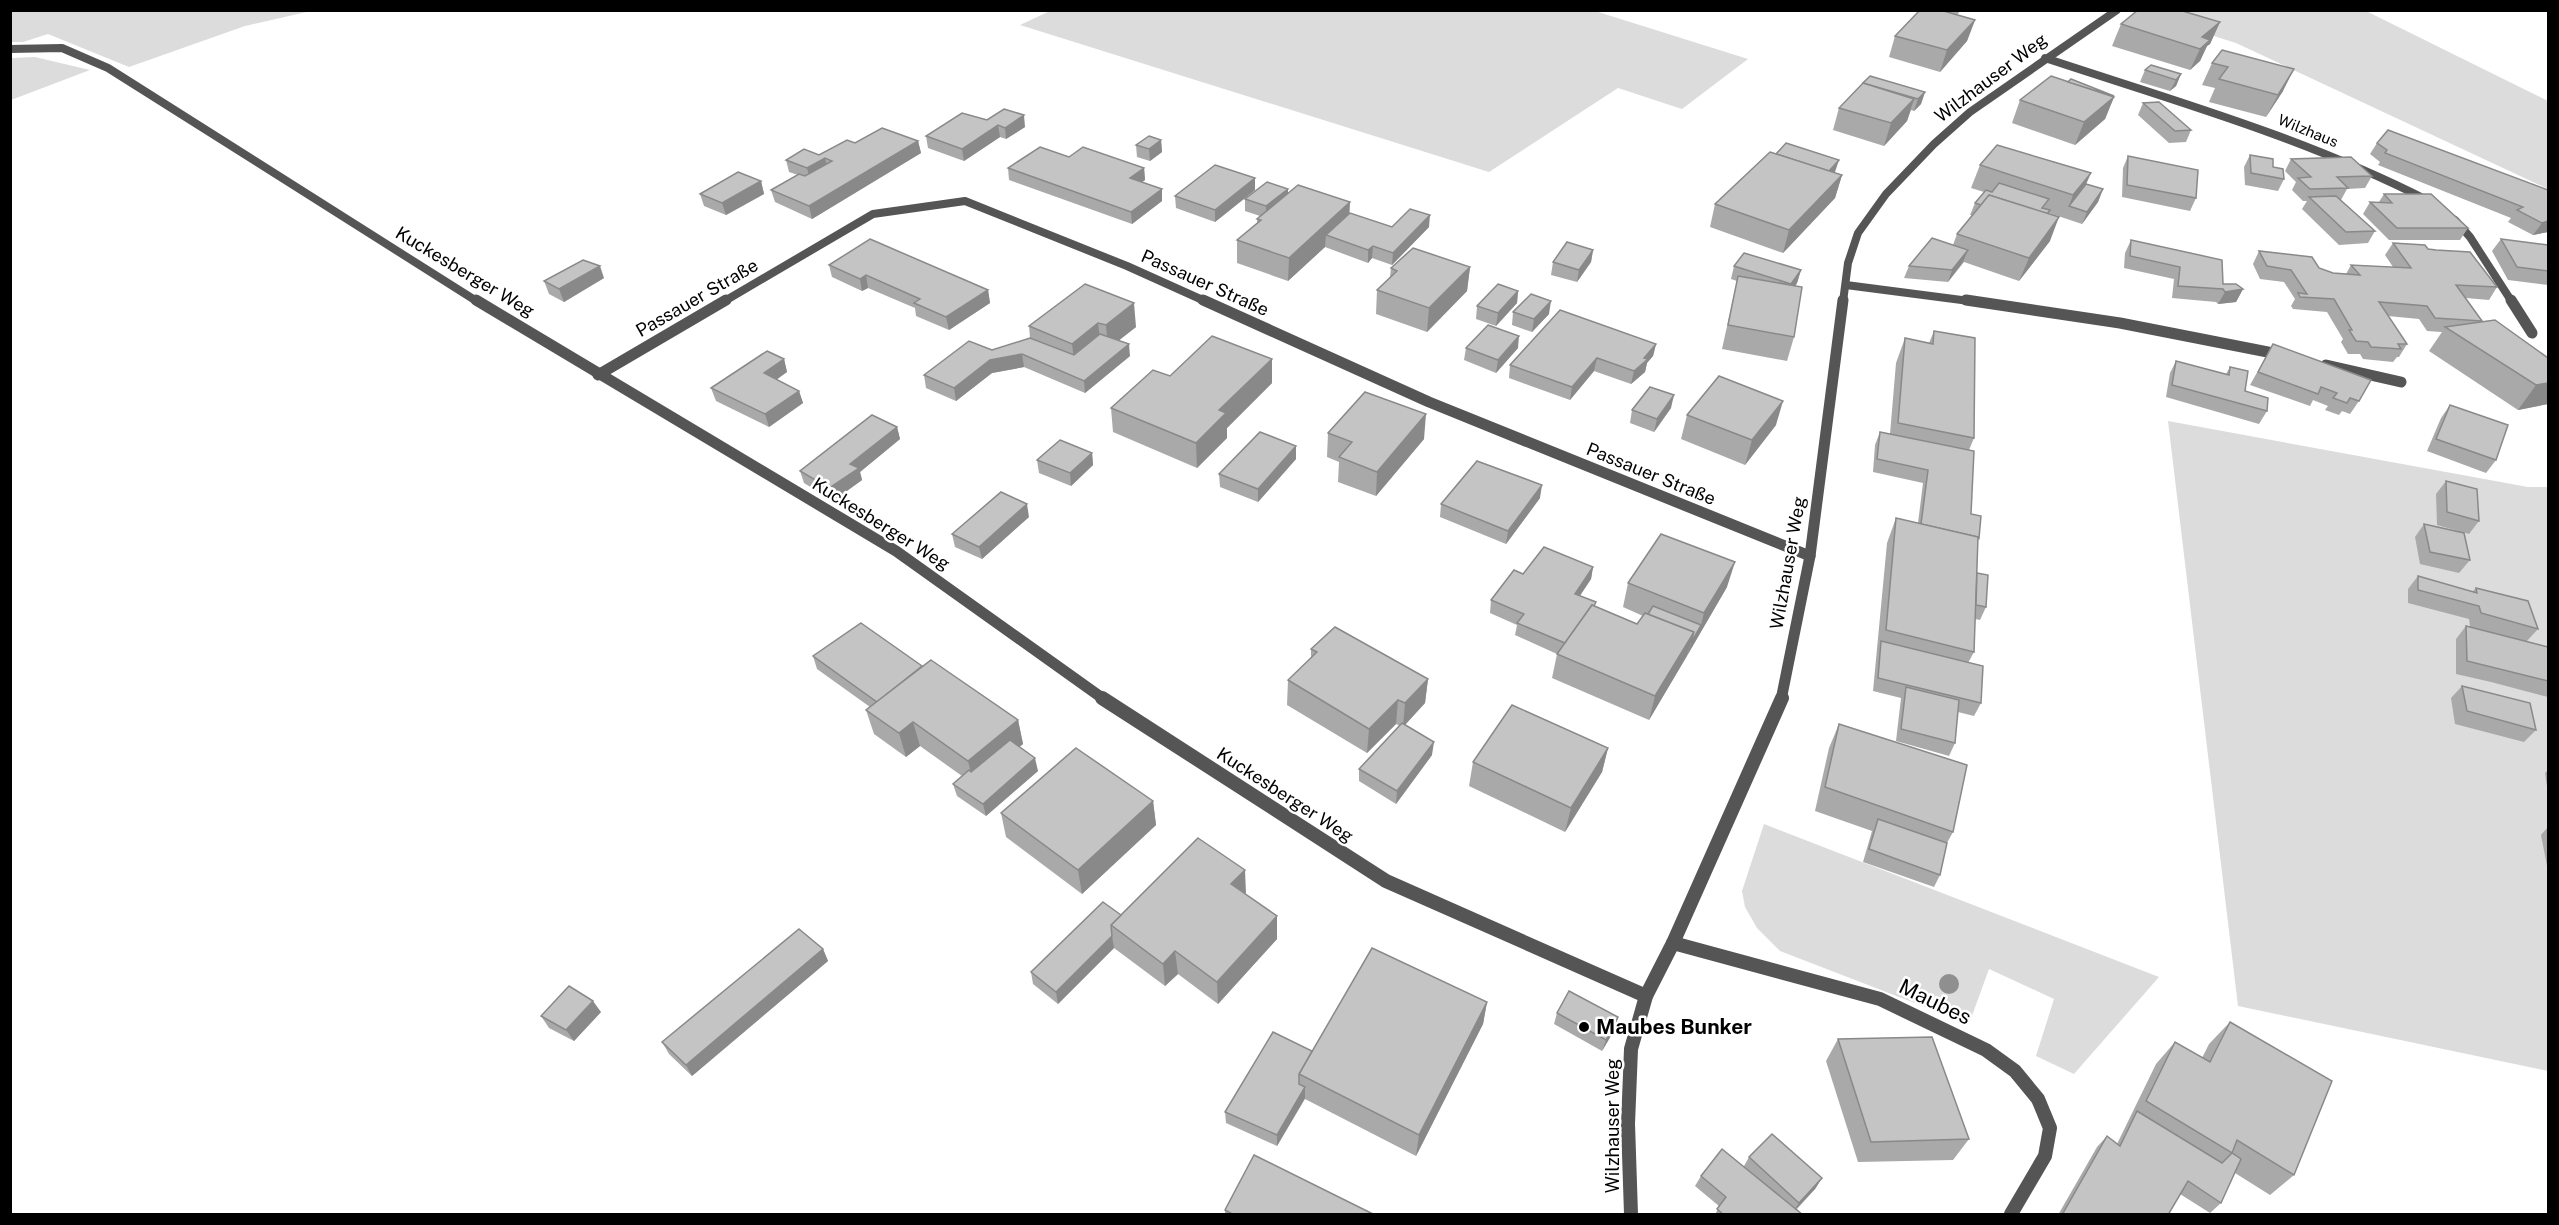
<svg xmlns="http://www.w3.org/2000/svg" width="2559" height="1225" viewBox="0 0 2559 1225" font-family="'Public Sans',sans-serif">
	<style>
		.green { fill: #dcdcdc }
		.lines { fill: none; stroke-linecap: round; stroke-linejoin: round }
		.lane-far2 { stroke: #555; stroke-width: 8 }
		.lane-far1 { stroke: #555; stroke-width: 11 }
		.lane { stroke: #555; stroke-width: 14 }
		.street-far2 { stroke: #555; stroke-width: 8 }
		.street-far1 { stroke: #555; stroke-width: 11 }
		.street { stroke: #555; stroke-width: 14 }
		.tree { fill: #8f8f8f }
		.wall { fill: #a9a9a9 }
		.shaded-wall { fill: #898989 }
		.building { fill: #c4c4c4; stroke: #898989; stroke-width: 1.5 }
		.poi-dot { fill: #000; stroke: #fff; stroke-width: 2 }
		.labels { text-anchor: middle; stroke-width: 5; stroke-linejoin: round; paint-order: stroke }
		.far-street-label { font-size: 15px; fill: #000; stroke: #fff }
		.street-label { font-size: 18px; fill: #000; stroke: #fff }
		.near-street-label { font-size: 21px; fill: #000; stroke: #fff }
		.near-poi-label { font-size: 21px; font-weight: bold; fill: #000; stroke: #fff; text-anchor: start }
	</style>
	<rect width="100%" height="100%" fill="#fff"/>
	<g class="green">
		<polygon points="2144,10 2366,11 2548,101 2548,189 2236,43 2141,13"/>
		<polygon points="10,11 11,10 311,11 245,26 129,67 48,34 23,42 11,42"/>
		<polygon points="1050,11 1595,11 1748,59 1682,109 1618,88 1489,172 1020,25"/>
		<polygon points="35,57 90,70 11,100 11,58"/>
		<polygon points="2168,421 2528,487 2548,487 2548,1071 2238,1006"/>
		<polygon points="1764,824 2159,977 2074,1074 2036,1056 2054,999 1989,969 1969,1024 1780,951 1757,928 1745,907 1742,891"/>
	</g>
	<g class="lines">
		<g class="lane-far2">
			<polyline points="10,49 62,48 108,68 478,302"/>
			<path d="M2045 58C2175 101 2306 138 2429 201"/>
			<polyline points="2455,220 2470,237 2512,302"/>
			<polyline points="1846,285 1977,302"/>
			<polyline points="723,302 873,214 965,201 1127,266 1207,302"/>
		</g>
		<g class="lane-far1">
			<polyline points="476,300 896,551 1105,700"/>
			<polyline points="1203,300 1429,402 1810,556"/>
			<polyline points="1966,300 2120,323 2283,355"/>
			<polyline points="2511,300 2532,333"/>
			<polyline points="2326,365 2401,382"/>
			<polyline points="598,375 726,300"/>
		</g>
		<g class="lane">
			<polyline points="1102,698 1386,881 1646,996"/>
			<polyline points="1673,943 1880,999 1986,1050 2015,1071 2038,1099 2050,1128 2045,1156 2011,1214"/>
		</g>
		<polyline class="street-far2" points="1843,302 1848,263 1858,233 1886,194 1934,144 1970,112 2117,10"/>
		<polyline class="street-far1" points="1781,700 1810,556 1843,300"/>
		<polyline class="street" points="1631,1214 1628,1124 1631,1049 1646,996 1673,943 1782,698"/>
	</g>
	<circle class="tree" cx="1949" cy="984" r="10"/>
	<g class="wall">
		<polygon points="1920,10 1961,10 1957,15 1975,20 1967,41 1940,72 1889,57 1895,36"/>
		<polygon points="2220,22 2210,44 2207,46 2200,61 2190,70 2112,46 2121,24"/>
		<polygon points="2222,50 2283,91 2266,117 2209,102 2215,88 2202,85 2212,63"/>
		<polygon points="2145,70 2181,74 2176,86 2170,91 2140,82"/>
		<polygon points="1925,92 1921,104 1914,111 1911,110 1907,121 1884,146 1833,130 1839,108"/>
		<polygon points="2114,97 2105,119 2075,145 2012,123 2020,100"/>
		<polygon points="2143,103 2191,130 2186,142 2169,143 2138,115"/>
		<polygon points="987,120 1025,127 1006,139 1000,137 964,161 928,148 926,136"/>
		<polygon points="1161,140 1162,152 1150,161 1137,157 1136,145"/>
		<polygon points="918,141 921,153 812,219 775,202 771,190 798,175 789,172 786,160"/>
		<polygon points="2377,143 2548,190 2548,232 2533,235 2508,222 2511,218 2378,165 2380,162 2370,154"/>
		<polygon points="2250,155 2273,167 2284,179 2278,191 2245,185 2244,167"/>
		<polygon points="2128,156 2196,198 2190,211 2122,197 2123,168"/>
		<polygon points="1069,157 1144,168 1145,180 1142,182 1162,189 1162,201 1132,224 1009,180 1008,168"/>
		<polygon points="2291,159 2372,176 2365,188 2347,189 2341,200 2375,231 2368,243 2339,245 2302,209 2307,201 2303,201 2292,190 2296,182 2285,171"/>
		<polygon points="1980,165 2086,184 2103,189 2098,202 2082,224 2049,213 2050,241 2019,281 1964,262 1948,282 1904,278 1909,266 1953,245 1957,234 1972,215 1970,215 1975,203 1984,192 1971,188"/>
		<polygon points="1835,173 1842,175 1835,198 1783,253 1710,227 1715,204"/>
		<polygon points="761,181 764,194 726,215 704,206 700,194"/>
		<polygon points="1255,190 1215,222 1176,208 1175,196"/>
		<polygon points="1288,194 1392,227 1429,227 1392,265 1372,258 1368,263 1325,247 1288,281 1237,263 1237,240 1257,224 1257,219 1260,216 1245,211 1245,199"/>
		<polygon points="2384,194 2468,228 2460,240 2389,240 2363,214 2370,202 2379,202"/>
		<polygon points="2501,239 2548,245 2548,285 2508,280 2492,251"/>
		<polygon points="2131,240 2223,284 2243,289 2236,302 2218,304 2216,302 2172,298 2174,279 2124,268 2125,253"/>
		<polygon points="2393,243 2428,249 2497,287 2489,300 2466,298 2481,322 2495,320 2548,404 2518,410 2429,351 2442,332 2427,331 2419,319 2388,316 2407,344 2399,357 2397,357 2393,362 2363,359 2360,354 2348,354 2341,342 2343,339 2327,312 2293,309 2291,306 2295,299 2284,282 2260,279 2253,264 2259,251 2319,268 2333,273 2346,274 2351,265 2393,267 2385,255"/>
		<polygon points="1593,250 1591,262 1577,282 1551,275 1553,262"/>
		<polygon points="829,265 988,290 990,303 949,330 916,316 915,308 868,288 862,291 832,277"/>
		<polygon points="1734,266 1801,270 1797,283 1795,286 1794,337 1787,361 1722,349 1737,281 1731,279"/>
		<polygon points="1470,267 1467,291 1427,332 1376,314 1377,290 1390,277 1391,268"/>
		<polygon points="604,278 564,302 549,294 544,281"/>
		<polygon points="1085,284 1136,327 1119,340 1130,356 1085,393 1024,367 992,373 956,401 926,388 924,375 992,350 1030,338 1029,326"/>
		<polygon points="1518,291 1517,303 1496,326 1476,319 1477,306"/>
		<polygon points="1513,312 1549,314 1532,332 1512,325"/>
		<polygon points="1934,331 1974,438 1969,450 1971,514 1979,538 1978,541 1977,573 1986,607 1980,620 1975,619 1974,652 1968,663 1981,703 1974,716 1958,712 1955,743 1949,756 1896,741 1901,698 1873,691 1887,543 1896,518 1918,523 1923,483 1873,472 1875,445 1880,432 1890,434 1896,363 1905,338 1929,343"/>
		<polygon points="1656,344 1653,356 1647,363 1645,372 1631,384 1594,371 1570,400 1509,378 1510,365"/>
		<polygon points="2273,344 2359,401 2350,414 2342,411 2339,415 2325,410 2328,406 2313,400 2310,406 2250,385"/>
		<polygon points="1466,348 1518,348 1496,373 1464,360"/>
		<polygon points="784,359 787,372 776,379 799,391 803,403 769,427 716,401 711,388"/>
		<polygon points="1272,359 1272,383 1227,428 1227,438 1197,468 1113,432 1111,408 1170,376"/>
		<polygon points="2176,361 2226,374 2230,367 2245,391 2267,411 2259,424 2166,397 2170,373"/>
		<polygon points="2450,405 2496,460 2486,473 2427,451 2441,418"/>
		<polygon points="1671,408 1654,432 1630,423 1632,410"/>
		<polygon points="1687,415 1776,425 1745,465 1681,439"/>
		<polygon points="897,427 900,439 860,472 862,480 833,501 804,483 800,471"/>
		<polygon points="1328,433 1424,439 1376,496 1338,482 1339,462 1327,457"/>
		<polygon points="1296,446 1296,459 1258,502 1220,487 1219,474"/>
		<polygon points="1092,453 1093,465 1071,486 1039,473 1037,460"/>
		<polygon points="2446,481 2479,521 2469,534 2437,525 2436,494"/>
		<polygon points="1540,498 1506,544 1440,517 1441,504"/>
		<polygon points="1029,517 982,559 955,547 952,534"/>
		<polygon points="2424,524 2470,560 2459,573 2420,564 2415,537"/>
		<polygon points="1593,567 1591,579 1580,596 1595,606 1637,624 1643,616 1623,607 1628,583 1727,587 1649,720 1552,678 1557,654 1515,635 1517,625 1490,613 1491,600 1523,574"/>
		<polygon points="2418,576 2472,592 2476,588 2538,629 2527,641 2548,647 2548,697 2491,682 2456,674 2456,639 2466,626 2470,626 2469,619 2408,603 2408,589"/>
		<polygon points="1311,649 1428,679 1425,703 1405,725 1432,755 1396,804 1359,781 1359,769 1400,726 1396,724 1367,753 1287,705 1288,680 1311,658"/>
		<polygon points="813,656 922,666 1018,720 1023,744 1019,747 1038,771 986,816 957,796 953,784 962,776 920,746 906,757 874,734 866,710 870,707 817,669"/>
		<polygon points="2462,686 2536,730 2524,742 2455,724 2451,698"/>
		<polygon points="1839,724 1953,832 1947,843 1940,875 1934,887 1863,862 1872,831 1815,811 1829,748"/>
		<polygon points="1608,748 1602,772 1565,832 1469,786 1473,762"/>
		<polygon points="2548,770 2548,793 2545,773"/>
		<polygon points="1153,801 1156,825 1082,894 1006,837 1001,813"/>
		<polygon points="2548,827 2548,871 2541,835"/>
		<polygon points="1245,894 1277,939 1218,1004 1178,974 1165,986 1114,948 1058,1004 1033,984 1031,972 1121,915"/>
		<polygon points="823,949 828,961 692,1076 669,1054 662,1042"/>
		<polygon points="1487,1002 1483,1024 1416,1156 1305,1099 1277,1146 1226,1123 1225,1112 1312,1051"/>
		<polygon points="601,1012 574,1041 549,1028 541,1016"/>
		<polygon points="1557,1013 1615,1029 1602,1051 1554,1024"/>
		<polygon points="2230,1022 2294,1175 2270,1195 2235,1173 2221,1203 2210,1213 2180,1194 2168,1215 2058,1215 2097,1147 2107,1136 2117,1144 2156,1064 2175,1042 2202,1058 2209,1044"/>
		<polygon points="1838,1039 1969,1139 1953,1160 1858,1162 1826,1061"/>
		<polygon points="1749,1157 1822,1178 1815,1189 1797,1209 1803,1215 1715,1215 1719,1206 1695,1186 1701,1176 1744,1166"/>
		<polygon points="1225,1210 1375,1215 1225,1215"/>
	</g>
	<g class="shaded-wall">
		<polygon points="1975,20 1967,41 1940,72 1947,50"/>
		<polygon points="2220,22 2210,44 2207,46 2200,61 2190,70 2200,49 2202,37"/>
		<polygon points="2294,69 2283,91 2266,117 2278,95"/>
		<polygon points="2181,74 2176,86 2170,91 2176,80"/>
		<polygon points="1925,92 1921,104 1914,111 1918,99"/>
		<polygon points="2114,97 2105,119 2075,145 2084,122"/>
		<polygon points="1914,99 1907,121 1884,146 1891,123"/>
		<polygon points="1024,115 1025,127 1006,139 1005,128"/>
		<polygon points="998,125 1000,137 964,161 962,149"/>
		<polygon points="1161,140 1162,152 1150,161 1149,149"/>
		<polygon points="918,141 921,153 812,219 809,206"/>
		<polygon points="825,158 828,170 810,180 807,168"/>
		<polygon points="1839,160 1835,172 1817,192 1821,180"/>
		<polygon points="1144,168 1145,180 1131,190 1130,178"/>
		<polygon points="2091,173 2081,196 2069,206 2073,195"/>
		<polygon points="1842,175 1835,198 1783,253 1789,230"/>
		<polygon points="1255,178 1255,190 1215,222 1215,210"/>
		<polygon points="761,181 764,194 726,215 722,203"/>
		<polygon points="1162,189 1162,201 1132,224 1131,212"/>
		<polygon points="1288,189 1288,201 1266,219 1266,206"/>
		<polygon points="2103,189 2098,202 2082,224 2087,212"/>
		<polygon points="1350,202 1349,226 1326,235 1325,247 1288,281 1289,258"/>
		<polygon points="1430,215 1429,227 1392,265 1393,253"/>
		<polygon points="2059,217 2050,241 2019,281 2029,258"/>
		<polygon points="2548,221 2548,232 2533,235 2542,223"/>
		<polygon points="1373,246 1372,258 1368,263 1368,250"/>
		<polygon points="1593,250 1591,262 1577,282 1579,270"/>
		<polygon points="1968,250 1963,262 1948,282 1952,270"/>
		<polygon points="600,266 604,278 564,302 559,289"/>
		<polygon points="1470,267 1467,291 1427,332 1429,308"/>
		<polygon points="1801,270 1797,283 1788,297 1791,284"/>
		<polygon points="866,275 868,288 862,291 860,279"/>
		<polygon points="2243,289 2236,302 2218,304 2225,292"/>
		<polygon points="988,290 990,303 949,330 946,317"/>
		<polygon points="1518,291 1517,303 1496,326 1498,313"/>
		<polygon points="1551,301 1549,314 1532,332 1534,319"/>
		<polygon points="1134,303 1136,327 1108,349 1106,325"/>
		<polygon points="1098,323 1101,347 1075,368 1072,344"/>
		<polygon points="1519,336 1518,348 1496,373 1498,360"/>
		<polygon points="1129,344 1130,356 1085,393 1084,381"/>
		<polygon points="1656,344 1653,356 1647,363 1645,372 1631,384 1634,371"/>
		<polygon points="1022,354 1024,367 992,373 956,401 954,388 990,360"/>
		<polygon points="1597,358 1594,371 1570,400 1572,387"/>
		<polygon points="784,359 787,372 768,386 764,373"/>
		<polygon points="1272,359 1272,383 1227,428 1227,438 1197,468 1196,443 1219,410"/>
		<polygon points="2548,383 2548,404 2518,410 2536,385"/>
		<polygon points="799,391 803,403 769,427 765,414"/>
		<polygon points="1674,395 1671,408 1654,432 1657,419"/>
		<polygon points="1783,401 1776,425 1745,465 1752,440"/>
		<polygon points="1426,414 1424,439 1376,496 1377,472"/>
		<polygon points="897,427 900,439 860,472 862,480 833,501 829,488 850,464"/>
		<polygon points="1296,446 1296,459 1258,502 1258,489"/>
		<polygon points="1092,453 1093,465 1071,486 1070,473"/>
		<polygon points="1542,485 1540,498 1506,544 1508,531"/>
		<polygon points="1027,504 1029,517 982,559 979,547"/>
		<polygon points="1735,562 1727,587 1687,656 1691,643 1701,625 1704,613"/>
		<polygon points="1593,567 1591,579 1572,607 1575,594"/>
		<polygon points="1694,632 1687,656 1649,720 1655,696"/>
		<polygon points="1428,679 1425,703 1403,727 1405,703"/>
		<polygon points="1398,700 1396,724 1367,753 1369,729"/>
		<polygon points="1018,720 1023,744 974,785 968,761"/>
		<polygon points="913,722 920,746 906,757 899,733"/>
		<polygon points="1434,742 1432,755 1396,804 1397,791"/>
		<polygon points="1608,748 1602,772 1565,832 1571,808"/>
		<polygon points="1035,758 1038,771 986,816 983,804"/>
		<polygon points="1153,801 1156,825 1082,894 1078,870"/>
		<polygon points="1245,870 1246,894 1231,884"/>
		<polygon points="1277,916 1277,939 1218,1004 1217,982"/>
		<polygon points="1112,936 1114,948 1058,1004 1056,992"/>
		<polygon points="823,949 828,961 692,1076 686,1065"/>
		<polygon points="1175,951 1178,974 1165,986 1163,964"/>
		<polygon points="593,1001 601,1012 574,1041 566,1030"/>
		<polygon points="1487,1002 1483,1024 1416,1156 1419,1135"/>
		<polygon points="1618,1017 1615,1029 1602,1051 1606,1040"/>
		<polygon points="1305,1087 1305,1098 1277,1146 1277,1135"/>
		<polygon points="1822,1178 1815,1189 1792,1213 1799,1203"/>
	</g>
	<g class="building">
		<polygon points="1920,10 1940,10 1975,20 1947,50 1895,36"/>
		<polygon points="2138,10 2179,10 2220,22 2202,37 2210,40 2200,49 2121,24"/>
		<polygon points="2222,50 2294,69 2278,95 2219,79 2228,67 2212,63"/>
		<polygon points="2151,65 2181,74 2176,80 2145,70"/>
		<polygon points="1870,76 1925,92 1918,99 1863,83"/>
		<polygon points="2051,76 2114,97 2084,122 2020,100"/>
		<polygon points="2071,79 2114,96 2113,96 2068,82"/>
		<polygon points="1863,83 1914,99 1891,123 1839,108"/>
		<polygon points="2159,102 2191,130 2175,131 2143,103"/>
		<polygon points="1004,109 1024,115 1005,128 998,125 962,149 926,136 962,113 987,120"/>
		<polygon points="882,128 918,141 809,206 771,190 799,174 805,176 832,161 825,158 807,168 786,160 804,149 819,155 847,140 855,143"/>
		<polygon points="2388,130 2548,190 2548,221 2542,223 2517,210 2523,207 2385,153 2387,150 2377,143"/>
		<polygon points="1149,136 1161,140 1149,149 1136,145"/>
		<polygon points="1786,143 1839,160 1829,171 1776,154"/>
		<polygon points="1997,145 2091,173 2073,195 1980,165"/>
		<polygon points="1040,147 1069,157 1083,147 1144,168 1130,178 1162,189 1131,212 1008,168"/>
		<polygon points="1770,152 1842,175 1789,230 1715,204"/>
		<polygon points="2250,155 2273,159 2273,167 2283,169 2284,179 2251,173"/>
		<polygon points="2128,156 2198,170 2196,198 2127,185"/>
		<polygon points="2351,157 2372,176 2337,177 2348,188 2310,189 2298,178 2311,177 2291,159"/>
		<polygon points="1215,165 1255,178 1215,210 1175,196"/>
		<polygon points="738,172 761,181 722,203 700,194"/>
		<polygon points="1267,182 1288,189 1266,206 1245,199"/>
		<polygon points="1999,183 2049,199 2042,208 2050,210 2047,214 1989,195 1981,205 1975,203 1986,190 1992,192"/>
		<polygon points="2086,184 2103,189 2087,212 2069,206"/>
		<polygon points="1298,185 1350,202 1289,258 1237,240 1261,220 1257,219"/>
		<polygon points="2384,194 2431,194 2468,228 2397,228 2370,202 2392,203"/>
		<polygon points="1989,195 2059,217 2029,258 1957,234"/>
		<polygon points="2336,196 2375,231 2346,232 2309,197"/>
		<polygon points="1410,209 1430,215 1393,253 1373,246 1368,250 1326,235 1350,213 1392,227"/>
		<polygon points="1932,238 1968,250 1952,270 1909,266"/>
		<polygon points="870,239 988,290 946,317 914,303 920,299 866,275 860,279 829,265"/>
		<polygon points="2501,239 2548,245 2548,271 2517,267"/>
		<polygon points="2131,240 2222,260 2223,284 2236,284 2243,289 2225,292 2223,289 2178,286 2180,267 2130,256"/>
		<polygon points="1567,242 1593,250 1579,270 1553,262"/>
		<polygon points="2393,243 2425,245 2428,249 2436,250 2470,252 2497,287 2456,285 2482,321 2435,318 2427,306 2379,302 2407,344 2398,344 2401,349 2371,347 2368,342 2356,341 2349,330 2352,330 2334,299 2300,297 2298,293 2307,294 2291,270 2267,266 2259,251 2312,257 2319,268 2333,273 2360,275 2351,265 2411,268"/>
		<polygon points="1413,248 1470,267 1429,308 1377,290 1397,271 1391,268"/>
		<polygon points="1744,253 1801,270 1791,284 1734,266"/>
		<polygon points="583,260 600,266 559,289 544,281"/>
		<polygon points="1738,276 1802,287 1794,337 1728,325"/>
		<polygon points="1085,284 1134,303 1106,325 1098,323 1072,344 1029,326"/>
		<polygon points="1498,284 1518,291 1498,313 1477,306"/>
		<polygon points="1531,294 1551,301 1534,319 1513,312"/>
		<polygon points="1560,310 1656,344 1644,358 1648,359 1634,371 1597,358 1572,387 1510,365"/>
		<polygon points="2495,320 2548,358 2548,383 2536,385 2445,327"/>
		<polygon points="1488,325 1519,336 1498,360 1466,348"/>
		<polygon points="1934,331 1975,338 1974,438 1898,423 1905,338 1933,344"/>
		<polygon points="1100,334 1129,344 1084,381 1022,354 990,360 954,388 924,375 969,341 992,350 1030,338 1074,355"/>
		<polygon points="1212,336 1272,359 1219,410 1226,413 1196,443 1111,408 1153,370 1170,376"/>
		<polygon points="2273,344 2371,380 2359,401 2350,398 2347,403 2333,398 2337,393 2321,387 2318,394 2258,372"/>
		<polygon points="767,351 784,359 764,373 799,391 765,414 711,388"/>
		<polygon points="2176,361 2229,375 2230,367 2248,371 2245,391 2268,398 2267,411 2172,385"/>
		<polygon points="1719,376 1783,401 1752,440 1687,415"/>
		<polygon points="1650,387 1674,395 1657,419 1632,410"/>
		<polygon points="1365,392 1426,414 1377,472 1339,457 1352,442 1328,433"/>
		<polygon points="2450,405 2508,425 2496,460 2436,439"/>
		<polygon points="872,415 897,427 850,464 859,468 829,488 800,471"/>
		<polygon points="1260,432 1296,446 1258,489 1219,474"/>
		<polygon points="1880,432 1974,451 1971,514 1981,516 1979,538 1978,537 1921,524 1928,470 1877,459"/>
		<polygon points="1060,440 1092,453 1070,473 1037,460"/>
		<polygon points="1477,461 1542,485 1508,531 1441,504"/>
		<polygon points="2446,481 2477,489 2479,521 2447,512"/>
		<polygon points="1001,492 1027,504 979,547 952,534"/>
		<polygon points="1896,518 1978,537 1974,652 1886,630"/>
		<polygon points="2424,524 2464,533 2470,560 2430,552"/>
		<polygon points="1661,534 1735,562 1704,613 1628,583"/>
		<polygon points="1544,547 1593,567 1575,594 1596,602 1594,606 1592,605 1565,643 1517,623 1524,614 1491,600 1514,570 1523,574"/>
		<polygon points="1977,573 1988,575 1986,607 1976,605"/>
		<polygon points="2418,576 2477,593 2476,588 2528,601 2538,629 2481,613 2479,606 2418,590"/>
		<polygon points="1592,605 1637,624 1645,613 1694,632 1655,696 1557,654"/>
		<polygon points="1653,606 1701,625 1691,643 1694,632 1648,614"/>
		<polygon points="861,623 922,666 877,702 813,656"/>
		<polygon points="2466,626 2548,647 2548,681 2467,661"/>
		<polygon points="1335,627 1428,679 1405,703 1398,700 1369,729 1288,680 1317,652 1311,649"/>
		<polygon points="1881,641 1983,666 1981,703 1878,678"/>
		<polygon points="931,660 1018,720 968,761 913,722 899,733 866,710"/>
		<polygon points="2462,686 2530,703 2536,730 2467,711"/>
		<polygon points="1906,687 1959,700 1955,743 1901,729"/>
		<polygon points="1512,705 1608,748 1571,808 1473,762"/>
		<polygon points="1402,723 1434,742 1397,791 1359,769"/>
		<polygon points="1839,724 1967,765 1953,832 1825,787"/>
		<polygon points="1010,740 1035,758 983,804 953,784 969,770 971,772"/>
		<polygon points="1076,748 1153,801 1078,870 1001,813"/>
		<polygon points="1878,819 1947,843 1940,875 1869,849"/>
		<polygon points="1198,838 1245,870 1231,884 1277,916 1217,982 1175,951 1163,964 1111,925"/>
		<polygon points="1103,902 1121,915 1111,925 1112,936 1056,992 1031,972"/>
		<polygon points="799,929 823,949 686,1065 662,1042"/>
		<polygon points="1372,948 1487,1002 1419,1135 1299,1074"/>
		<polygon points="569,986 593,1001 566,1030 541,1016"/>
		<polygon points="1569,991 1618,1017 1606,1040 1557,1013"/>
		<polygon points="2230,1022 2332,1081 2294,1175 2237,1140 2232,1153 2146,1101 2175,1042 2210,1062"/>
		<polygon points="1273,1032 1312,1051 1299,1074 1299,1084 1305,1087 1277,1135 1225,1112"/>
		<polygon points="1932,1037 1969,1139 1871,1142 1838,1039"/>
		<polygon points="2137,1111 2222,1163 2232,1153 2241,1159 2221,1203 2188,1181 2168,1215 2062,1215 2107,1136 2120,1146"/>
		<polygon points="1772,1134 1822,1178 1799,1203 1749,1157"/>
		<polygon points="1722,1149 1803,1215 1724,1215 1717,1209 1726,1197 1701,1176"/>
		<polygon points="1254,1155 1375,1215 1234,1215 1225,1210"/>
	</g>
	<circle class="poi-dot" cx="1584" cy="1027" r="6"/>
	<g class="labels">
		<g class="far-street-label">
			<text transform="translate(2308 131) rotate(22)" y="5">Wilzhaus</text>
		</g>
		<g class="street-label">
			<text transform="translate(1991 78) rotate(-37)" y="6">Wilzhauser Weg</text>
			<text transform="translate(465 272) rotate(31)" y="6">Kuckesberger Weg</text>
			<text transform="translate(1205 283) rotate(24)" y="6">Passauer Straße</text>
			<text transform="translate(697 298) rotate(-30)" y="6">Passauer Straße</text>
			<text transform="translate(1651 474) rotate(22)" y="6">Passauer Straße</text>
			<text transform="translate(881 524) rotate(32)" y="6">Kuckesberger Weg</text>
			<text transform="translate(1788 563) rotate(-80)" y="6">Wilzhauser Weg</text>
			<text transform="translate(1285 795) rotate(33)" y="6">Kuckesberger Weg</text>
			<text transform="translate(1613 1126) rotate(-90)" y="6">Wilzhauser Weg</text>
		</g>
		<g class="near-street-label">
			<text transform="translate(1935 1002) rotate(26)" y="7">Maubes</text>
		</g>
		<g class="near-poi-label">
			<text x="1596" y="1034">Maubes Bunker</text>
		</g>
	</g>
	<rect width="2559" height="1225" fill="none" stroke="#000000" stroke-width="24"/>
</svg>
